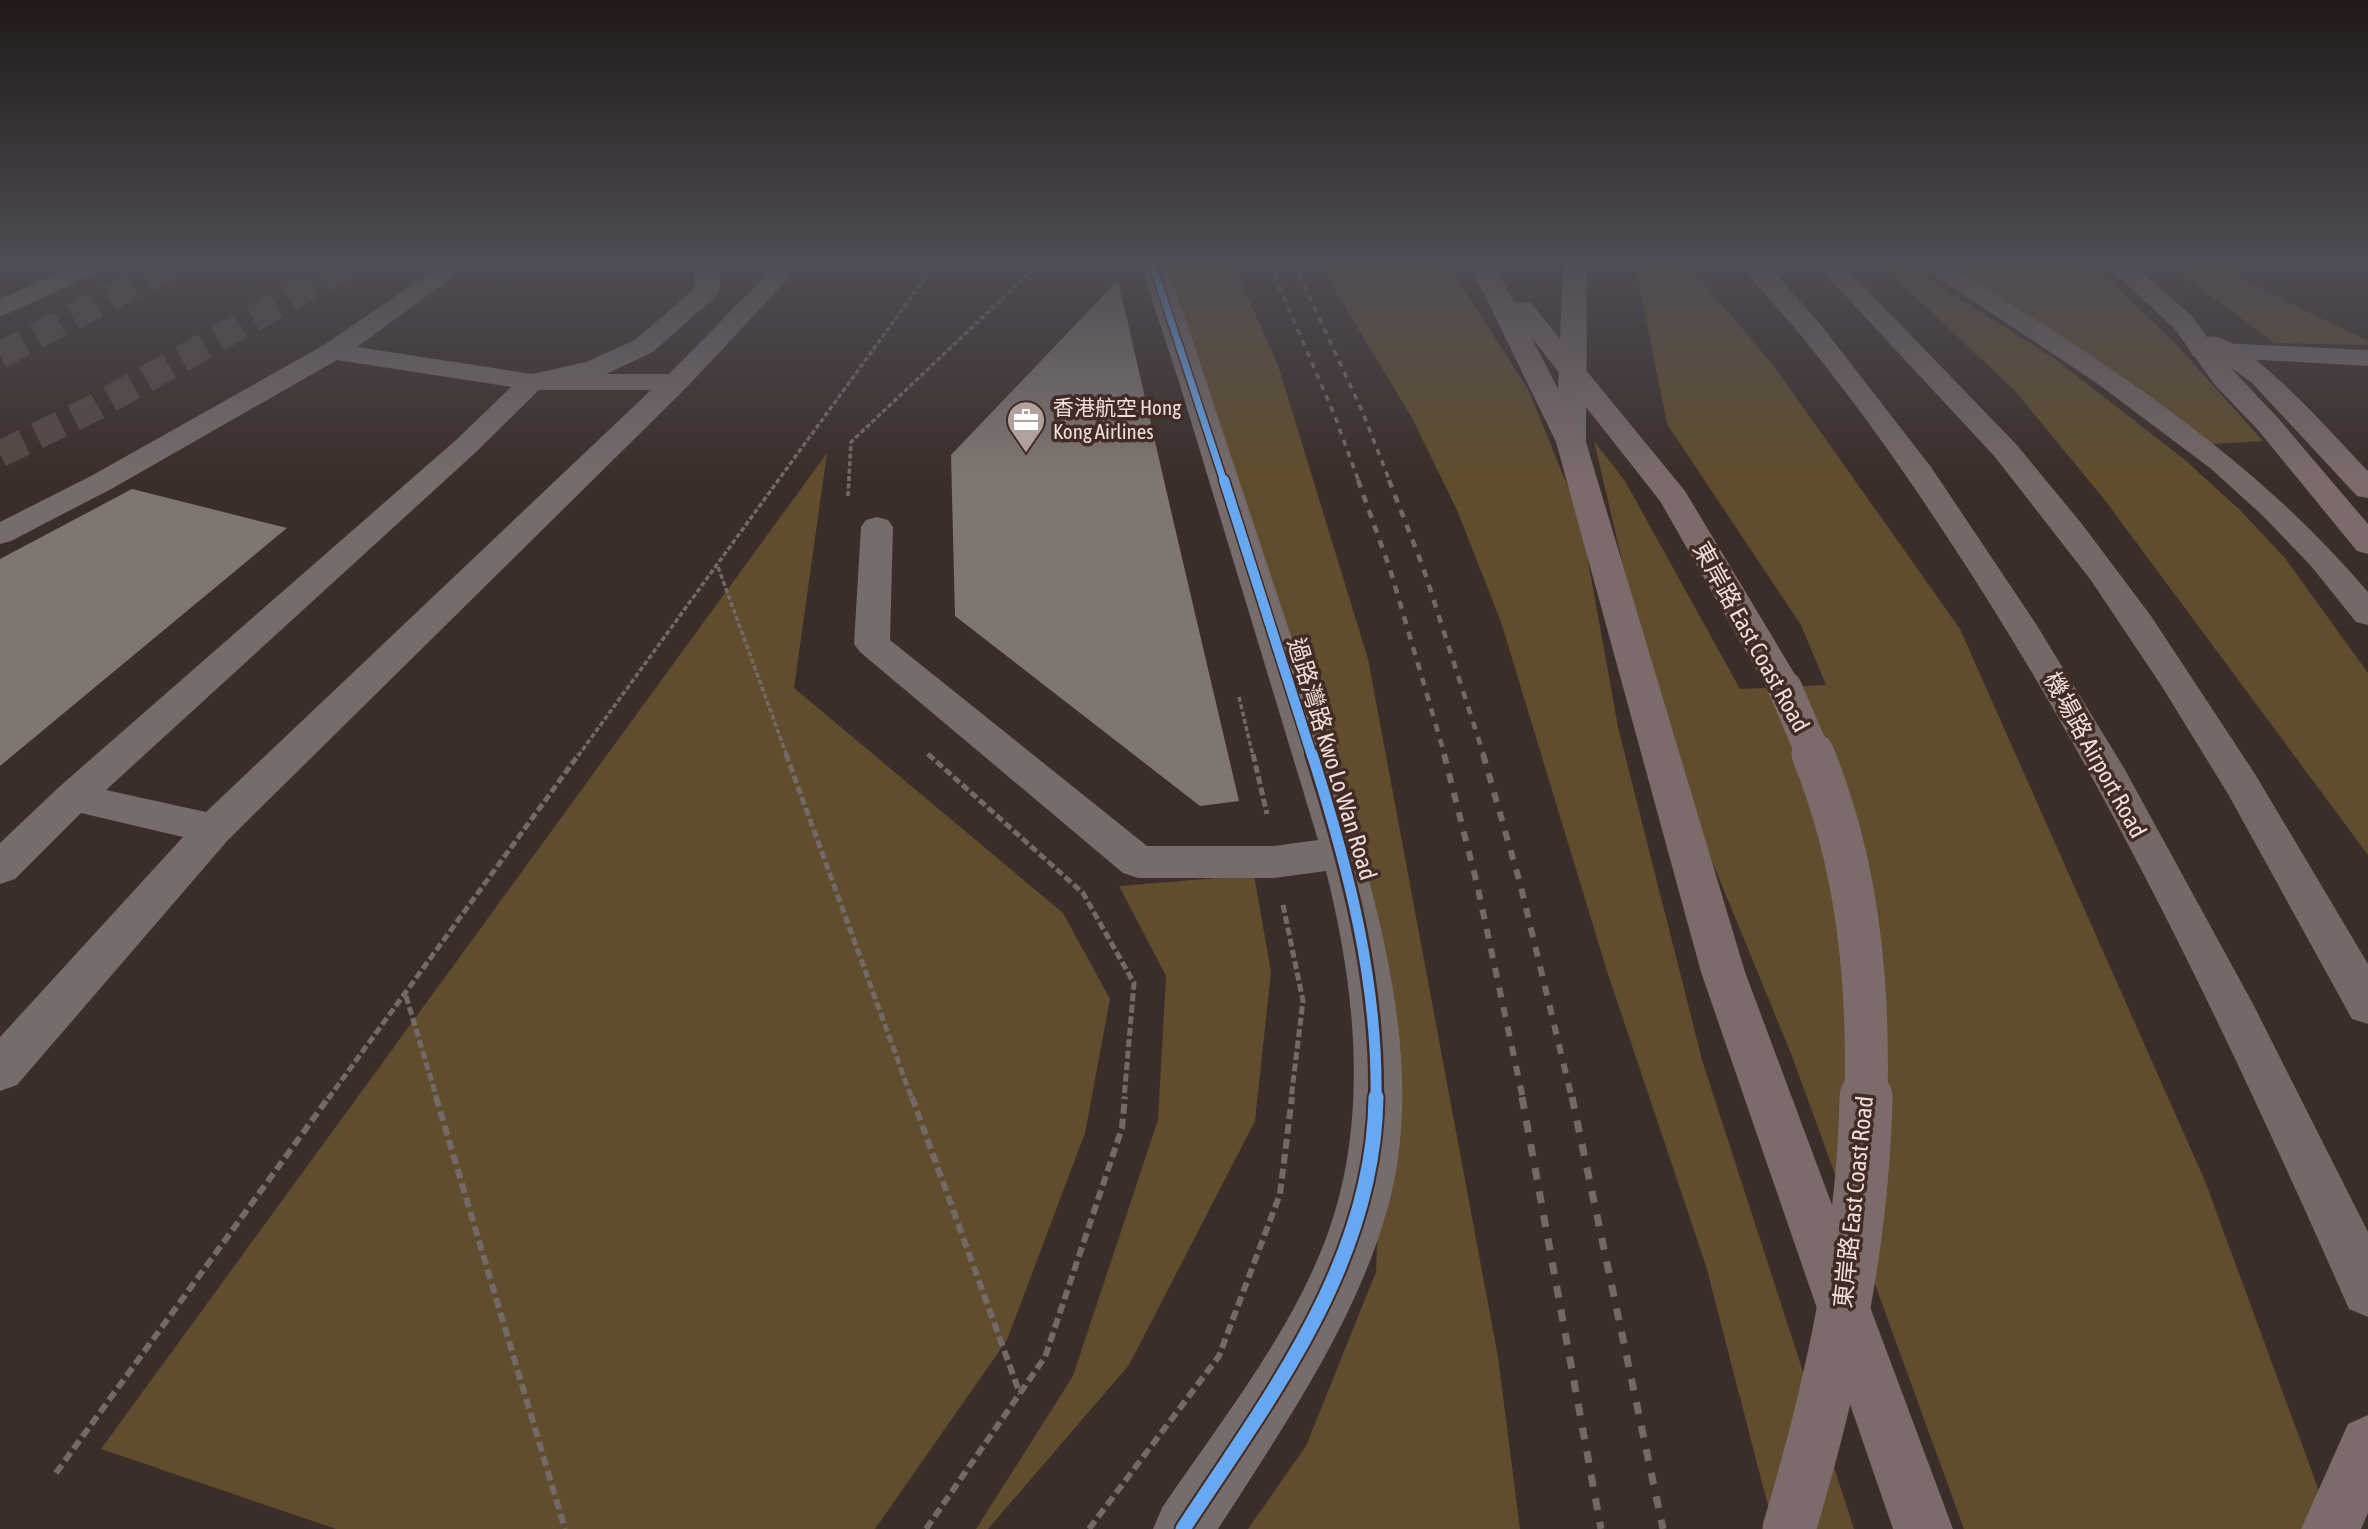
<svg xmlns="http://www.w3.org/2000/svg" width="2368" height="1529" viewBox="0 0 2368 1529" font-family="'Asap Condensed','Noto Sans TC',sans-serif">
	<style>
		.green { fill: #5f4d2d }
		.building { fill: #807671 }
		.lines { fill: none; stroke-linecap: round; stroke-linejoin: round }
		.highway-tunnel { stroke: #564944; stroke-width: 27; stroke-dasharray: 27 14; stroke-linecap: butt }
		.path-far2 { stroke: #736a68; stroke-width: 3.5; stroke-dasharray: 5 2.5; stroke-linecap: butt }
		.path-far1 { stroke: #736a68; stroke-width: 5; stroke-dasharray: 8 3.5; stroke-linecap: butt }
		.path { stroke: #736a68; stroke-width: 6; stroke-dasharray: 10 5; stroke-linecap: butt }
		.minor { fill: #776c6c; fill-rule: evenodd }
		.major { fill: #7b6b6b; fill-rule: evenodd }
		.highway { fill: #756866; fill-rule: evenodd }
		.rail-far3 { stroke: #736a68; stroke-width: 3.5; stroke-dasharray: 6 6; stroke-linecap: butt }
		.rail-far2 { stroke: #736a68; stroke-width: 4.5; stroke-dasharray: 8 8; stroke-linecap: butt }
		.rail-far1 { stroke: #736a68; stroke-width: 6; stroke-dasharray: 10 10; stroke-linecap: butt }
		.rail { stroke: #736a68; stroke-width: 7; stroke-dasharray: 12 12; stroke-linecap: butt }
		.major-bridge-far2 { stroke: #7b6b6b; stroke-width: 34 }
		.major-bridge-far1 { stroke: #7b6b6b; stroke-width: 43 }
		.major-bridge { stroke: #7b6b6b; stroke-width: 53 }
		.cycleway-far3-casing { stroke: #412b24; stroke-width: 10 }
		.cycleway-far2-casing { stroke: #412b24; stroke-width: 13 }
		.cycleway-far1-casing { stroke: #412b24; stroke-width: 16 }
		.cycleway-casing { stroke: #412b24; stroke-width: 19 }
		.cycleway-far3 { stroke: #66a8f1; stroke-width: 7 }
		.cycleway-far2 { stroke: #66a8f1; stroke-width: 10 }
		.cycleway-far1 { stroke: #66a8f1; stroke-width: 11 }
		.cycleway { stroke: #66a8f1; stroke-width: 15 }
		.labels { text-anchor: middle; stroke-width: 7; stroke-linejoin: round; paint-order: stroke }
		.far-poi-label { font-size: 21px; fill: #eedfda; stroke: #412b24; text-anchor: start }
		.street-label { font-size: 24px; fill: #eedfda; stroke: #412b24 }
	</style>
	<rect width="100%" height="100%" fill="#3b2e2a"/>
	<g class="green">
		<polygon points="1166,263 1232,263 1278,365 1368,659 1498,1357 1520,1529 1248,1529 1306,1446 1376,1272 1387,997 1303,700"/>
		<polygon points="1319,263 1447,263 1528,389 1580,516 1618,727 1702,1060 1854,1529 1774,1529 1706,1266 1606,968 1501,622 1457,510 1412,418"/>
		<polygon points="1635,263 1686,263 1774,366 1960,629 2205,1181 2333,1529 1964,1529 1792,1056 1666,749 1594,441 1625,481 1740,689 1826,685 1801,625 1667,424"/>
		<polygon points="1880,263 1903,263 2054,358 2185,460 2240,510 2285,558 2368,673 2368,855 2104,499 2016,392"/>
		<polygon points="1942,263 2092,263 2176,344 2263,441 2211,444 2045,329"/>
		<polygon points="2167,263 2275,263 2231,275 2368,341 2368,345 2274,343"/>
		<polygon points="827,453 794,688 1063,913 1110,999 1085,1133 1007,1340 875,1529 336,1529 101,1449"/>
		<polygon points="1254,875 1271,972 1255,1121 1129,1365 988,1529 976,1529 1073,1376 1158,1120 1166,976 1119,886"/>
	</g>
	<g class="building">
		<polygon points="1118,280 1171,511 1239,801 1200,806 955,616 951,455"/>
		<polygon points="132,489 287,528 0,766 0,559"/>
	</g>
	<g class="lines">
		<g class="highway-tunnel">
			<polyline points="0,355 177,263"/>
			<polyline points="0,454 96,407 352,263"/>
		</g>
		<g class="path-far2">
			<polyline points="1016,263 1027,275"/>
			<polyline points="848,496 851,442 1040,263"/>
			<polyline points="718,567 787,756"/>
			<polyline points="1239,697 1253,756"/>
			<polyline points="928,754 930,756"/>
			<polyline points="578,756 936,263"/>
		</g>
		<g class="path-far1">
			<polyline points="786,754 912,1099"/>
			<polyline points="928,754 1083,893 1134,983 1124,1099"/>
			<polyline points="1253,754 1267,814"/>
			<polyline points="1283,905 1303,1001 1291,1099"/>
			<polyline points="406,996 437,1099"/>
			<polyline points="328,1099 579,754"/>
		</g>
		<g class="path">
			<polyline points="436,1097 565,1529"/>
			<polyline points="912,1097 1020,1394"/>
			<polyline points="56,1473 329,1097"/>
			<polyline points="926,1529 1045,1357 1122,1128 1125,1097"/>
			<polyline points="1089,1529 1219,1356 1280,1194 1292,1097"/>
		</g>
		<g class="minor">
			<polygon points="78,263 110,263 107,268 0,317 0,299"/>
			<path d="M444 263H472L357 347 532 374 586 362 635 340 694 289 695 263H719L720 291 716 296 653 352 606 374H669L764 277 756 263H780L789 278 686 388 228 840 17 1085 0 1091V1037L183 837 81 813 15 879 0 884V843L59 787 456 440 511 387 337 360 113 488 11 541 0 544V522L91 476 324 345ZM539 390H651L206 812 106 790 476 452Z"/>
			<path d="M1140 263H1164L1180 303 1351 816C1387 940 1423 1078 1388 1207 1355 1325 1283 1427 1218 1529H1153L1162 1508C1219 1423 1288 1338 1325 1241 1370 1124 1356 990 1326 871L1274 878H1138L1123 873 860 652 854 644 861 527 866 520 877 517 888 520 893 527 890 640 1147 846H1274L1318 840 1180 385Z"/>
			<polygon points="1563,263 1587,263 1586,442 1581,448 1571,451 1561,448 1556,442"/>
			<polygon points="2202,342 2368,350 2368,366 2193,356 2189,350 2193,344"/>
		</g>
		<g class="major">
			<polygon points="1469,263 1493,263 1514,302 1531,303 1685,491 1803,688 1798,697 1785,700 1772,697 1660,501 1531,337 1586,442 1745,972 1953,1529 1893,1529 1701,972 1556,442"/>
			<path d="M2104 263H2131L2192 316 2207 337C2242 328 2342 445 2368 471V498L2357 496 2252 383 2230 367 2278 418 2368 524V554L2357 551 2258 430 2215 385 2174 328Z"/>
			<polygon points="2368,1415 2368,1513 2361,1529 2301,1529 2348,1424"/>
		</g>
		<g class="highway">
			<path d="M1741 263H1766L1821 325 1931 467 2036 624 2124 768 2253 1004 2368 1232V1317L2349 1309C2234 1048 2110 785 1953 546 1906 474 1857 404 1803 338 1783 313 1759 290 1741 263Z"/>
			<polygon points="1815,263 1841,263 2016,444 2082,524 2151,616 2255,774 2368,964 2368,1024 2352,1019 2228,794 2161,685 2090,579 1995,457"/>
			<path d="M1916 263H1945C2099 358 2250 453 2368 592V625L2356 622 2311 566 2262 515 2210 468 2098 384Z"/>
		</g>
		<g class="rail-far3">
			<polyline points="1269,263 1334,414 1359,482"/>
			<polyline points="1294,263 1363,413 1390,482"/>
		</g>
		<g class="rail-far2">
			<polyline points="1358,480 1390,569 1445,756"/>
			<polyline points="1389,480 1423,567 1484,756"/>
		</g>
		<g class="rail-far1">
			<polyline points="1444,754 1477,884 1523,1099"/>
			<polyline points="1483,754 1520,883 1572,1099"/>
		</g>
		<g class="rail">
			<polyline points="1522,1097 1601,1529"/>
			<polyline points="1572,1097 1663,1529"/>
		</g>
		<polyline class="major-bridge-far2" points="1785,688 1814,756"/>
		<path class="major-bridge-far1" d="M1813 754C1858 865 1869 981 1866 1099"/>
		<path class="major-bridge" d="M1789 1529C1831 1389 1863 1245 1866 1097"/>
		<defs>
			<polyline id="cycleway-far3" points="1152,263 1224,482"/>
			<polyline id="cycleway-far2" points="1224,480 1312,756"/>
			<path id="cycleway-far1" d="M1312 754C1348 867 1378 980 1376 1099"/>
			<path id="cycleway" d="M1183 1529C1270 1396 1374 1263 1376 1097"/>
		</defs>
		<use href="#cycleway-far3" class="cycleway-far3-casing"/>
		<use href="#cycleway-far2" class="cycleway-far2-casing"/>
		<use href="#cycleway-far1" class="cycleway-far1-casing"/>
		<use href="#cycleway" class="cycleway-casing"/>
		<use href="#cycleway-far3" class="cycleway-far3"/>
		<use href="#cycleway-far2" class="cycleway-far2"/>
		<use href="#cycleway-far1" class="cycleway-far1"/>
		<use href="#cycleway" class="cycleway"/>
	</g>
	<linearGradient id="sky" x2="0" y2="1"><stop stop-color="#201917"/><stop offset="0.55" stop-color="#4f4c55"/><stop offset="1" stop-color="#4f4c55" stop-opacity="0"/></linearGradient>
	<rect width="2368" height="477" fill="url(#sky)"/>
	<defs>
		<symbol id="office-pin" viewBox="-11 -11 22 30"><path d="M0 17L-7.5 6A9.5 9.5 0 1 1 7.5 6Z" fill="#afa19c" stroke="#412b24"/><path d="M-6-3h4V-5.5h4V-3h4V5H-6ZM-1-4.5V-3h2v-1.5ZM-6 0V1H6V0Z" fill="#fff"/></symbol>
	</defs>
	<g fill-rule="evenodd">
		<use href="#office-pin" x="1004" y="398" width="44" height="60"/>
	</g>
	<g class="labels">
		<g class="far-poi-label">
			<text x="1053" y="415">香港航空 Hong<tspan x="1053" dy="24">Kong Airlines</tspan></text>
		</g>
		<g class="street-label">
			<text transform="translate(1751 637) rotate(61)" y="8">東岸路 East Coast Road</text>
			<text transform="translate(2095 755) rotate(61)" y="8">機場路 Airport Road</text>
			<text transform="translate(1332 759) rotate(73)" y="8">過路灣路 Kwo Lo Wan Road</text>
			<text transform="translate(1854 1202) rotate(-84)" y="8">東岸路 East Coast Road</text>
		</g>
	</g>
</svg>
